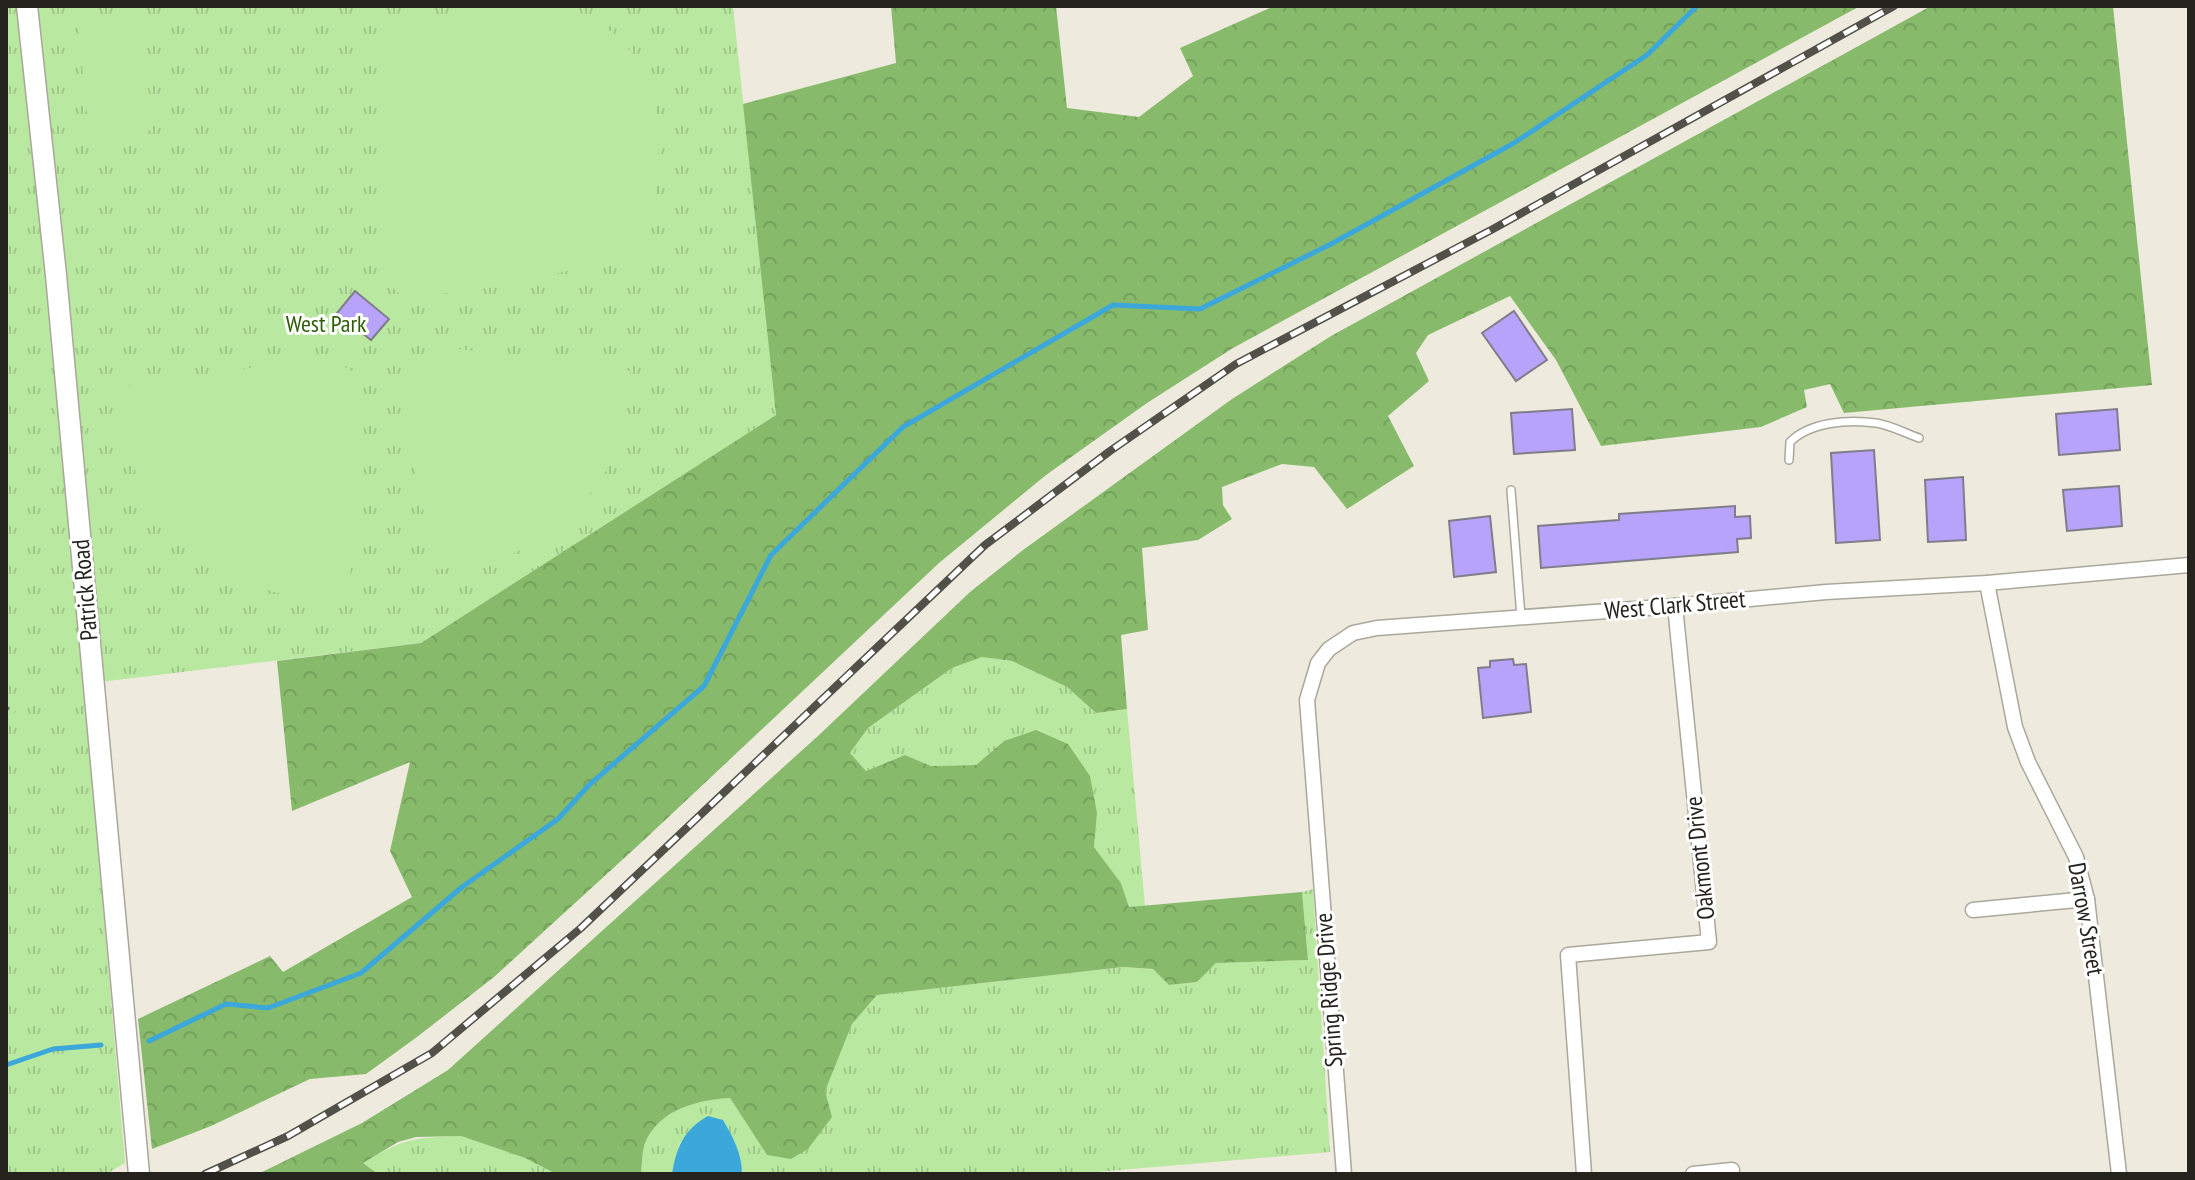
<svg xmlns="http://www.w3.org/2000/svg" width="2195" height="1180" viewBox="0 0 2195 1180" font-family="'PT Sans Narrow',sans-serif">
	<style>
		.grass { fill: url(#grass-tufts) }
		.forest { fill: url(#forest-crowns) }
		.garden { fill: #b9e8a0 }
		.water { fill: #3ba7da }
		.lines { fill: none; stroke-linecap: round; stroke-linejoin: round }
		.stream { stroke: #3ba7da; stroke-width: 5 }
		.building { fill: #b7a4fa; stroke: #7f7d89; stroke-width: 2 }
		.lane-casing { stroke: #aaa79b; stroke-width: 10 }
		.street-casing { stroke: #aaa79b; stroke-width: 17 }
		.secondary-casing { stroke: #aaa79b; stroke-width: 23 }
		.path { stroke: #817f77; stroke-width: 3; stroke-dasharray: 4 6; stroke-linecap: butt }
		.lane { stroke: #fff; stroke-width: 7 }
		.street { stroke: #fff; stroke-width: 14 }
		.secondary { stroke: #fff; stroke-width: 20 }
		.rail-casing { stroke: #515049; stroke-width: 8 }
		.rail { stroke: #fff; stroke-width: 5; stroke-dasharray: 15; stroke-linecap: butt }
		.labels { text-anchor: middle; stroke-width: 6; stroke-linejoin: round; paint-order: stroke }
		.park-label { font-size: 24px; fill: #2f5d07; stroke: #fff }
		.street-label { font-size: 24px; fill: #24231e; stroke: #fff }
	</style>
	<defs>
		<pattern id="grass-tufts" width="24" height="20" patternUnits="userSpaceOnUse" patternTransform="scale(2)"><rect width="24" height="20" fill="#b9e8a0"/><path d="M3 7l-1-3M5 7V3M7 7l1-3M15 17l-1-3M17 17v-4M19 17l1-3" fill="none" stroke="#9fc789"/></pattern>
		<pattern id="forest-crowns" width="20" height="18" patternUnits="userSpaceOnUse" patternTransform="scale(2)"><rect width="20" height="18" fill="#87bb6b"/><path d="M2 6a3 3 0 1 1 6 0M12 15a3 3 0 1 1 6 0" fill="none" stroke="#74a05c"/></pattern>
	</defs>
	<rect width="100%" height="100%" fill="#eeebde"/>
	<g class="grass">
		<polygon points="6,6 733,6 776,415 421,643 84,684 125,1163 106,1174 6,1174"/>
		<polygon points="982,657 1012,661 1067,687 1096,713 1127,709 1145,906 1129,907 1121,883 1094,847 1097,813 1004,741 976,765 931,766 905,755 866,771 850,753 868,728 952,668"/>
		<path d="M1313 889 1330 1152 1073 1174H742L743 1171 680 1142 672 1174H641C642 1165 642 1151 645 1143 659 1109 698 1100 730 1098L767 1155 824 1091 852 1024 877 995 1123 967 1153 969 1169 985 1197 982 1216 963 1308 960 1302 892Z"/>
		<path d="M461 1136 525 1158 556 1174H378L363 1163C405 1138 412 1138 461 1136Z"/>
	</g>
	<g class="forest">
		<polygon points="891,6 1056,6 1067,108 1139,117 1193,76 1180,48 1274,6 1860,6 1233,348 1147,403 1046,475 939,563 644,840 494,977 417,1037 366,1074 310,1079 211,1126 152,1149 138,1019 270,956 283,972 412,897 390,851 410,762 292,811 277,661 421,643 776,415 743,104 896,63"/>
		<path d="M1931 6H2113L2152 385 1844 413 1830 384 1804 390 1807 407 1761 427 1601 446 1556 360 1510 296 1428 335 1416 353 1429 381 1388 416 1414 466 1347 509 1314 467 1282 464 1222 487 1223 505 1232 519 1198 540 1142 548 1148 630 1121 635 1127 709 1096 713 1067 687 1012 661 982 657 952 668 868 728 850 753 866 771 905 755 931 766 976 765 1004 741 1036 730 1068 744 1090 776 1097 813 1094 847 1121 883 1129 907 1302 892 1308 960 1216 963 1197 982 1169 985 1153 969 1123 967 877 995 852 1024 825 1091 832 1117 808 1149 791 1159 767 1155 730 1098C698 1100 659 1109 645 1143 642 1151 642 1165 641 1174H556L525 1158 461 1136 416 1137 398 1142 363 1163 378 1174H258L362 1123 448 1070 819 735 970 592 1023 550 1232 399 1331 336Z"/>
	</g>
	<g class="garden">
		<path d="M486 6C516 6 548 3 577 12 591 16 603 25 614 34 676 89 662 183 641 254L497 287 404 298 385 281 377 194 384 39 412 26Z"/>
		<polygon points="139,14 153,130 90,138 77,21"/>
		<path d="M436 346 630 371C628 391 627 413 622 433 607 489 550 546 494 560 474 565 453 568 433 570L402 380Z"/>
		<path d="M325 356 361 376 365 459 347 599C251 605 172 553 133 466 128 455 121 444 118 432 115 419 116 403 114 389Z"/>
	</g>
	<path class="water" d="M708 1116 723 1120C733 1137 742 1154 742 1174H672C676 1148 684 1129 708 1116Z"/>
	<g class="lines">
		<g class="stream">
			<polyline points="149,1041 226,1004 268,1008 361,973 462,887 558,819 589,785 704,686 771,555 903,427 1113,305 1200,309 1331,244 1514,143 1647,55 1697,6"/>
			<polyline points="6,1065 53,1049 101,1045"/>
		</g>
	</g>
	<g class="building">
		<polygon points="355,291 389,319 371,340 337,313"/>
		<polygon points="1514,311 1547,360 1516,381 1482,333"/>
		<polygon points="1572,409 1575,450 1514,454 1511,413"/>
		<polygon points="2117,409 2120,450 2059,455 2056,414"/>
		<polygon points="1874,450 1880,540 1836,543 1831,453"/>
		<polygon points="1963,477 1966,540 1928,542 1925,480"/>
		<polygon points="2119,486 2122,526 2067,531 2063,490"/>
		<polygon points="1735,506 1735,517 1750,516 1751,538 1737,539 1738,552 1541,568 1538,526 1619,520 1619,514"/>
		<polygon points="1490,516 1496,572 1454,577 1449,521"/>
		<polygon points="1513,659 1514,665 1526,664 1531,712 1483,718 1478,668 1490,667 1490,661"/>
	</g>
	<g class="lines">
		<defs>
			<g id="lane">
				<path d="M1789 460 1790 442C1810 422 1848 419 1876 423 1890 425 1905 433 1919 438"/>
				<polyline points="1511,490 1521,617"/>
			</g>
			<g id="street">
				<polyline points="1987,583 2015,727 2028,762 2076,857 2087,899 2119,1174"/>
				<polyline points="1973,910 2087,899"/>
				<polyline points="1344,1174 1307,700 1318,663 1329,649 1353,633 1377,628 1675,606 1826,592 1987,583 2189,565"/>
				<polyline points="1584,1174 1568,955 1709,942 1675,606"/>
				<polyline points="1693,1174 1732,1170"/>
			</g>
			<polyline id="secondary" points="27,6 56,275 139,1174"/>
		</defs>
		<use href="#lane" class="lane-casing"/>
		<use href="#street" class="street-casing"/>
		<use href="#secondary" class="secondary-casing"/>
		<polyline class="path" points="6,707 15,712"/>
		<use href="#lane" class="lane"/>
		<use href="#street" class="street"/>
		<use href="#secondary" class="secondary"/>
		<defs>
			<polyline id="rail" points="205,1174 288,1136 432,1053 581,928 985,545 1110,451 1236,364 1493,229 1894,6"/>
		</defs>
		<use href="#rail" class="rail-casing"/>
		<use href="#rail" class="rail"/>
	</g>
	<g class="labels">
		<g class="park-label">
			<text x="326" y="332">West Park</text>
		</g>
		<g class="street-label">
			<text transform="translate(85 590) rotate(-95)" y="8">Patrick Road</text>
			<text transform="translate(1675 605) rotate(-5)" y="8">West Clark Street</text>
			<text transform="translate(1700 858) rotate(-96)" y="8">Oakmont Drive</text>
			<text transform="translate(2086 919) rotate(80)" y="8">Darrow Street</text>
			<text transform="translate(1329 990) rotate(-94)" y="8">Spring Ridge Drive</text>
		</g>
	</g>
	<rect width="2195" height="1180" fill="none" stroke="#24231e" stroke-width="16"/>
</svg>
